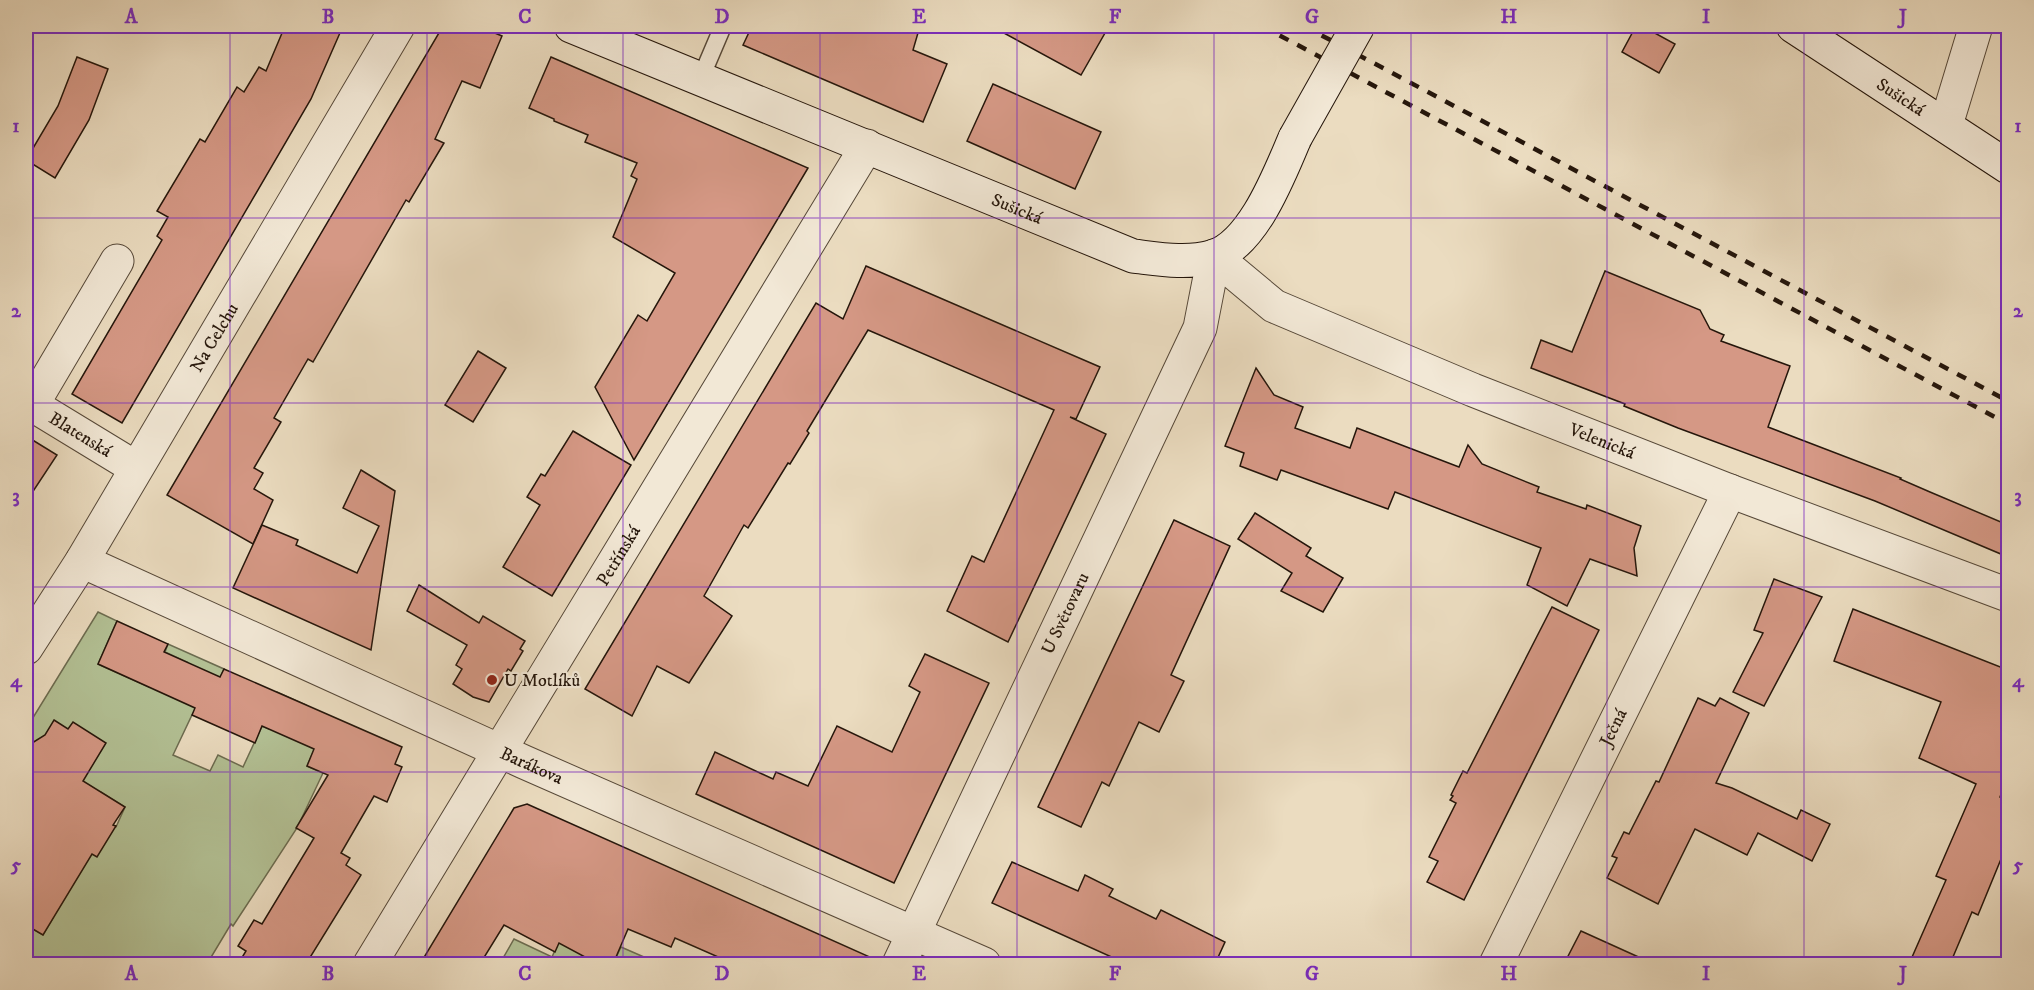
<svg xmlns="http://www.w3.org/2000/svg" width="2034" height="990" viewBox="0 0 2034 990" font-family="'IM FELL DW Pica',serif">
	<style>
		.green { fill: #b3c195; stroke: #6c6c50; stroke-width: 1.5 }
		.building { fill: #d59885; stroke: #25160b; stroke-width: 1.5 }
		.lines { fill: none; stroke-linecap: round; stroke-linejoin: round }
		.lane-casing { stroke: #564838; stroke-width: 19 }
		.street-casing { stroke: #564838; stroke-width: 35 }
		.secondary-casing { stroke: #25160b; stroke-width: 35 }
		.lane { stroke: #f2e8d6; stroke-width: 16 }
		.street { stroke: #f2e8d6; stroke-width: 33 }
		.secondary { stroke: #f2e8d6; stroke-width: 33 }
		.rail { stroke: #25160b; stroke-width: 4.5; stroke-dasharray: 10 10; stroke-linecap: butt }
		.secondary-bridge-casing { stroke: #25160b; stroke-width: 35; stroke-linecap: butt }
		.secondary-bridge { stroke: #f2e8d6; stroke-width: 33 }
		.grid { fill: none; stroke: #7b2cbf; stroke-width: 1.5; stroke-opacity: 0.55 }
		.poi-dot { fill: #8f2418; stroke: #f2e8d6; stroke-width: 2 }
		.labels { text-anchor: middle; stroke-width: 4.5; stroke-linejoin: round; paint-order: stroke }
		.street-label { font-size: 18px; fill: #25160b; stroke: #f2e8d6 }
		.poi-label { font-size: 18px; fill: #25160b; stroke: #f2e8d6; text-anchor: start }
		.neatline { fill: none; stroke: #7b2cbf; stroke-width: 2 }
		.grid-label { font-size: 20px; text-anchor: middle; font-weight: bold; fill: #7b2cbf }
	</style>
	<rect width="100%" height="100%" fill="#ebdcc0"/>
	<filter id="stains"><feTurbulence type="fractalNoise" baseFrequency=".00333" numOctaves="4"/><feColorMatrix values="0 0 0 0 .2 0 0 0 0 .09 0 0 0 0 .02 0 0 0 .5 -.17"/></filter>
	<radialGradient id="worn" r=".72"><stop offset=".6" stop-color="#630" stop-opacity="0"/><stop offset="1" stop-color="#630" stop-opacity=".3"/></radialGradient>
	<g class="green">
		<polygon points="98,612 117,621 98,664 149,687 187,662 165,652 168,644 224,669 220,678 192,715 173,755 210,771 218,755 243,767 262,726 269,729 273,703 277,692 306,705 315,748 307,766 323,773 297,828 233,926 231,924 207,964 26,964 26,925 43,935 53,918 26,900 54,853 116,827 125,807 101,792 89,810 26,770 26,729"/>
		<polygon points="514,939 552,957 559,941 600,964 510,964 502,960"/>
		<polygon points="621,947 660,964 613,964"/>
	</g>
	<g class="building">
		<polygon points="285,26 343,26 311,99 122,423 72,394 162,240 157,236 168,217 157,211 200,139 205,142 237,87 244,92 259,67 266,71"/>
		<polygon points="443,26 478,26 502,36 480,88 462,81 435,139 444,143 409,202 406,200 313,362 308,359 274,418 281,422 254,468 263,473 254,489 273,500 253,544 167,495"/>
		<polygon points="752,26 920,26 913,50 947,64 923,122 743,45"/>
		<polygon points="991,26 1109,26 1081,75"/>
		<polygon points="1636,26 1642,26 1675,44 1659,73 1622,52"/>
		<polygon points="77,57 108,69 89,120 55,178 26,160 58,106"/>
		<polygon points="551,57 808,168 634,460 595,387 638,315 647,321 675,273 613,237 637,179 631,176 637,163 585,142 588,135 554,121 554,119 529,108"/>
		<polygon points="993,84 1101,132 1075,189 967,141"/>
		<polygon points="866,266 1100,367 1076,419 1070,417 1106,434 1008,642 947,611 972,556 984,562 1054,410 868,330 807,431 809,433 790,464 788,463 748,528 744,525 704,596 732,616 689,683 657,666 632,716 585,689 816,303 843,319"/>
		<polygon points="1605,271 1700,310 1710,329 1724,335 1721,341 1790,366 1768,427 1901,478 1900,479 1930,492 2008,525 2008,557 1875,501 1678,428 1624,406 1625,404 1531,368 1541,340 1572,352"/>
		<polygon points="478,351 506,368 473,422 445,405"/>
		<polygon points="1256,368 1274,395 1303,407 1295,428 1350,448 1357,428 1459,467 1468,445 1482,464 1539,487 1537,492 1586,509 1587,505 1641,526 1634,548 1637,576 1590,559 1567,606 1527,585 1541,548 1395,492 1388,509 1281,470 1277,480 1240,466 1244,453 1225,446"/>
		<polygon points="573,431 631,465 552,596 503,567 540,505 527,497 541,474 545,476"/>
		<polygon points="26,436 57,455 26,502"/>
		<polygon points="361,470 395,491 371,650 233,588 262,525 298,540 296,545 357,573 379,526 343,508"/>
		<polygon points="1255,513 1311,548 1306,556 1343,578 1323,612 1281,591 1292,573 1238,539"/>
		<polygon points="1174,520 1230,546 1171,675 1184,681 1159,732 1139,722 1109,786 1102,782 1081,827 1038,807"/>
		<polygon points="1774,579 1822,597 1764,706 1733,692 1763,633 1754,630"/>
		<polygon points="419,585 479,623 483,616 525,641 520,649 523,651 511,671 508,669 489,702 473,697 453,684 462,669 456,665 467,645 407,611"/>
		<polygon points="1552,607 1599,630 1464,900 1427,882 1438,861 1429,857 1456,803 1450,800 1453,796 1451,795 1463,771 1467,773"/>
		<polygon points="1853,609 2008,670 2008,776 2000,797 2008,800 2008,842 1978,915 1972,912 1950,964 1909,964 1946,880 1936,876 1976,784 1919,758 1941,702 1834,661"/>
		<polygon points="117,621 168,644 164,652 220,677 224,669 402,747 395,764 402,767 387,802 374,796 341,853 350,858 346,865 361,875 306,964 238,964 246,951 238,946 254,920 262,924 314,838 296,828 328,775 307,766 314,749 262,726 255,743 192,715 195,708 98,664"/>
		<polygon points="925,654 989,683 894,883 696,794 715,752 773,779 776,772 808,786 837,726 892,752 920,692 909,686"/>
		<polygon points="1698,698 1715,706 1720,698 1749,713 1716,783 1732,788 1797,819 1801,810 1830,824 1812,861 1758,833 1747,855 1695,829 1658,904 1607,878 1617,858 1612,856 1624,832 1629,834 1656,781 1659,782"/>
		<polygon points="54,720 68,729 73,722 106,743 83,781 125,807 113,825 116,826 97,857 92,854 43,935 26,925 26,761 31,755 32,743 45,735"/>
		<polygon points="527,804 881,962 880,964 734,964 675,938 671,947 628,929 613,964 598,964 559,943 555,952 504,925 480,964 420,964 514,808"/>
		<polygon points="1012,862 1078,891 1085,875 1113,889 1109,896 1156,919 1161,910 1225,942 1215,964 1127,964 992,903"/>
		<polygon points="1581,931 1654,964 1564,964"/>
	</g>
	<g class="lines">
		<defs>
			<polyline id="lane" points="700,80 723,26"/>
			<g id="street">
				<polyline points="1946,125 1976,26"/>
				<path id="s1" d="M26 401 136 468"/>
				<polyline points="32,405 117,261"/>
				<path id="s2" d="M82 561 524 762 984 964"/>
				<path id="s3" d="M26 648 82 561 398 26"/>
				<path id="s4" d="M370 964 867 146"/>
				<path id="s5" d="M899 964 1200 328 1214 256 1274 306 1473 390 1730 491 2008 595"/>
				<path id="s6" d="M1496 964 1730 491"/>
			</g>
			<g id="secondary">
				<path id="s7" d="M571 26 1133 256C1159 259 1186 264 1212 257 1253 245 1279 175 1295 138"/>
				<path id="s8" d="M1793 26 2008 167"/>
			</g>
		</defs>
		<use href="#lane" class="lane-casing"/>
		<use href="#street" class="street-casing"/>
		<use href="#secondary" class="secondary-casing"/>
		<use href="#lane" class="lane"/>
		<use href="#street" class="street"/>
		<use href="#secondary" class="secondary"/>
		<g class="rail">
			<polyline points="1262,26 2008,424"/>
			<polyline points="1304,26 2008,401"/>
		</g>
		<defs>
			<polyline id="secondary-bridge" points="1295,138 1358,26"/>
		</defs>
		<use href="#secondary-bridge" class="secondary-bridge-casing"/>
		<use href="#secondary-bridge" class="secondary-bridge"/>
	</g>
	<path class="grid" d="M230 26V964M427 26V964M623 26V964M820 26V964M1017 26V964M1214 26V964M1411 26V964M1607 26V964M1804 26V964M26 218H2008M26 403H2008M26 587H2008M26 772H2008"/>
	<circle class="poi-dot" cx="492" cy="680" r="6"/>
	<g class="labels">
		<g class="street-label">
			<text dy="6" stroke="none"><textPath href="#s8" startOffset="129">Sušická</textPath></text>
			<text dy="6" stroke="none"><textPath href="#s7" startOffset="482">Sušická</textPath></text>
			<text dy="6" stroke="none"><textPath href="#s3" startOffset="363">Na Celchu</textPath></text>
			<text dy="6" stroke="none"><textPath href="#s1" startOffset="64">Blatenská</textPath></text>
			<text dy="6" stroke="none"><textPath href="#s5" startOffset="1210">Velenická</textPath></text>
			<text dy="6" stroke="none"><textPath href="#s4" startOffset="478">Petřínská</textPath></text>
			<text dy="6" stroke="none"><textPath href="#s5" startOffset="388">U Světovaru</textPath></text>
			<text dy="6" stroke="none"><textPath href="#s6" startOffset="264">Ječná</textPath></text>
			<text dy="6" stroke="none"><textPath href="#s2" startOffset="494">Barákova</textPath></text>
		</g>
		<g class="poi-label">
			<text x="504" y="686">U Motlíků</text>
		</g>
	</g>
	<rect width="2034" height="990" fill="none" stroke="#ebdcc0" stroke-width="66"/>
	<rect x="33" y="33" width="1968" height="924" class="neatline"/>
	<g class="grid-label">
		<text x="131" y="23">A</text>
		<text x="328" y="23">B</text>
		<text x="525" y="23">C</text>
		<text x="722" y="23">D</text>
		<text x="919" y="23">E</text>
		<text x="1115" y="23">F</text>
		<text x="1312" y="23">G</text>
		<text x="1509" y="23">H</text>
		<text x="1706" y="23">I</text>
		<text x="1903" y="23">J</text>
		<text x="16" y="132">1</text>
		<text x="2018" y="132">1</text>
		<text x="16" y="317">2</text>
		<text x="2018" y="317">2</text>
		<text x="16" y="502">3</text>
		<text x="2018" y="502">3</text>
		<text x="16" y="687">4</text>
		<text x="2018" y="687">4</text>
		<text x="16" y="871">5</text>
		<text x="2018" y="871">5</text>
		<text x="131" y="980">A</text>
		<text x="328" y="980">B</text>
		<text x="525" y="980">C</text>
		<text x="722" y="980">D</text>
		<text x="919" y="980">E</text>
		<text x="1115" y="980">F</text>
		<text x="1312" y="980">G</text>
		<text x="1509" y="980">H</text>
		<text x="1706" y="980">I</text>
		<text x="1903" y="980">J</text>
	</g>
	<rect width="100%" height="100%" filter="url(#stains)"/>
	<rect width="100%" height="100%" fill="url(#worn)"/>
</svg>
